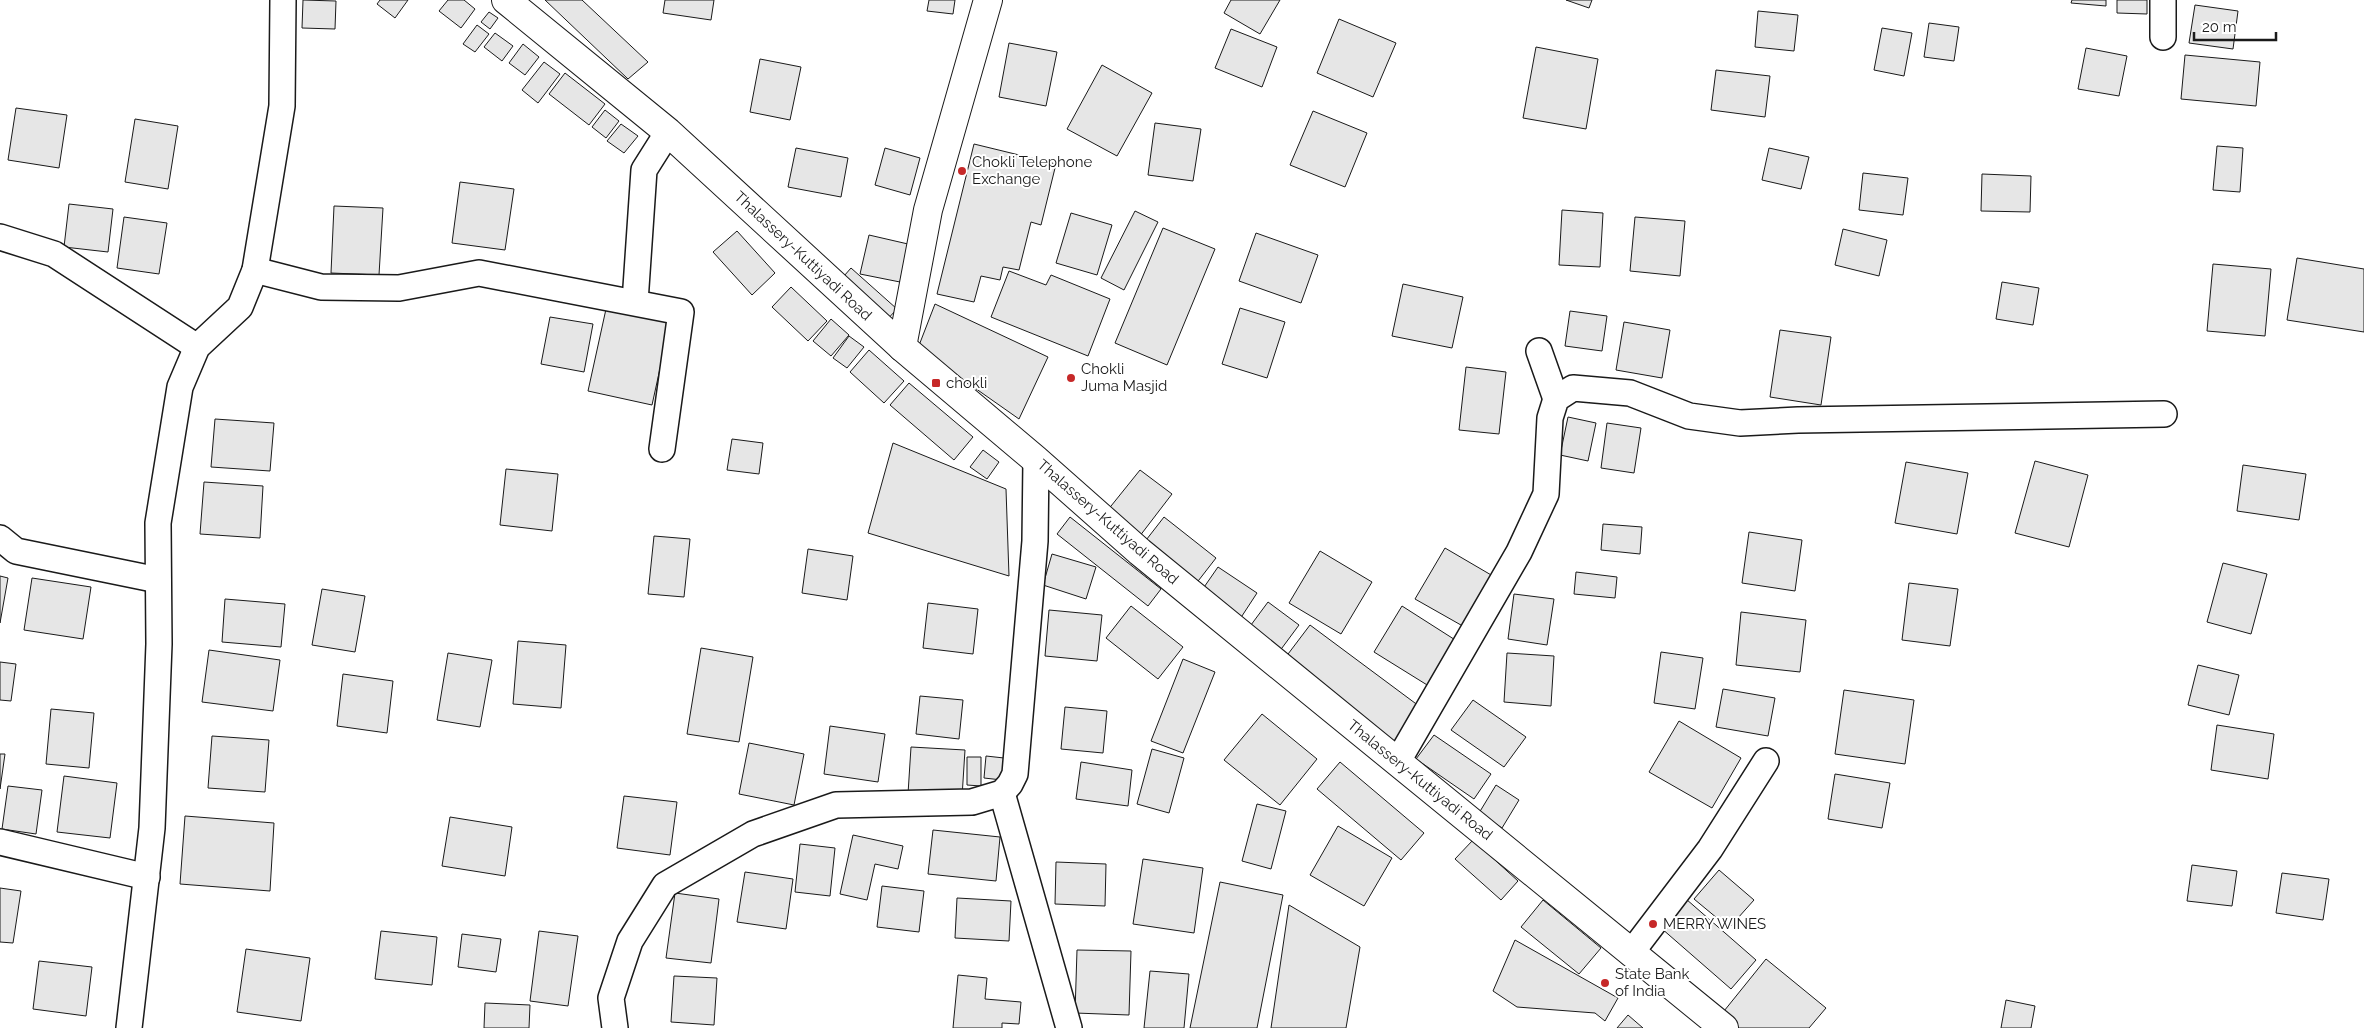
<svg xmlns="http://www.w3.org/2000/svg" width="2364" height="1028" viewBox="0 0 2364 1028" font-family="Raleway,sans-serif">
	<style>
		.building { fill: #e6e6e6; stroke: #1a1a1a }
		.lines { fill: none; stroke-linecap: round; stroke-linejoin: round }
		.street-casing { stroke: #1a1a1a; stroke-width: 28 }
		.secondary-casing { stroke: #1a1a1a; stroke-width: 30 }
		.primary-casing { stroke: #1a1a1a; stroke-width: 30 }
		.street { stroke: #fff; stroke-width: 25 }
		.secondary { stroke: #fff; stroke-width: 28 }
		.primary { stroke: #fff; stroke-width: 28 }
		.poi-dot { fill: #c62828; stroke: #fff; stroke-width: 2 }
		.labels { text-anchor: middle; stroke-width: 4; stroke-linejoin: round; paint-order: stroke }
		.poi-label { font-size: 15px; fill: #1a1a1a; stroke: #fff; text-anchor: start }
		.street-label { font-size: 15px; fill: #1a1a1a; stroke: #fff }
	</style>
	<rect width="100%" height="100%" fill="#fff"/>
	<g class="building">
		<polygon points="303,0 336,1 335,29 302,28"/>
		<polygon points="380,0 408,0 395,18 377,4"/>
		<polygon points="448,0 464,0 475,9 461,28 439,11"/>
		<polygon points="545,0 582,0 648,62 628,79"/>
		<polygon points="665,0 714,0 711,20 663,13"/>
		<polygon points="929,0 955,0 953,14 927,11"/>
		<polygon points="1231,0 1280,0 1260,34 1224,13"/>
		<polygon points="1566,0 1592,0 1589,8"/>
		<polygon points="2072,0 2106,0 2106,6 2071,3"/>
		<polygon points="2117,0 2147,0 2147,14 2117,13"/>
		<polygon points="2195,5 2238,11 2233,49 2189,43"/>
		<polygon points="1758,11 1798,15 1794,51 1755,47"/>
		<polygon points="489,12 498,18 490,29 481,22"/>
		<polygon points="1339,19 1396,43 1373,97 1317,73"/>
		<polygon points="1929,23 1959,27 1954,61 1924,57"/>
		<polygon points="477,25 489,34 475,52 463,44"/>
		<polygon points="1882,28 1912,33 1904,76 1874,70"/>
		<polygon points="1231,29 1277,47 1262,87 1215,68"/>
		<polygon points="495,33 513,46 502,61 484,47"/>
		<polygon points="1009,43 1057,52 1046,106 999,97"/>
		<polygon points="523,44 539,57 525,75 509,63"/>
		<polygon points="1536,47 1598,59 1586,129 1523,118"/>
		<polygon points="2086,48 2127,56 2119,96 2078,89"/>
		<polygon points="2185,55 2260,62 2256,106 2181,99"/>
		<polygon points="760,59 801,67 790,120 750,112"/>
		<polygon points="544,62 560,74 538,103 522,90"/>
		<polygon points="1102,65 1152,93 1117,156 1067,129"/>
		<polygon points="1716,70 1770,76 1765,117 1711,110"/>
		<polygon points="565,73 605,104 589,125 549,94"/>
		<polygon points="16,108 67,115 59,168 8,160"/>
		<polygon points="605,110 619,121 606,138 592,127"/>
		<polygon points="1313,111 1367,133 1345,187 1290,165"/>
		<polygon points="135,119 178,126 168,189 125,182"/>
		<polygon points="1155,123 1201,129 1193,181 1148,175"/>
		<polygon points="621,124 638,136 624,153 607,141"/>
		<polygon points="974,144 1056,164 1041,225 1031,222 1019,270 1003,267 1000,280 981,276 974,302 937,294"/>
		<polygon points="2217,146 2243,148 2240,192 2213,190"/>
		<polygon points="796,148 848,158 841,197 788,187"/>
		<polygon points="885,148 920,158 910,195 875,185"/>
		<polygon points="1769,148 1809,157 1801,189 1762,180"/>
		<polygon points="1863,173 1908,178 1903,215 1859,210"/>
		<polygon points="1982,174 2031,176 2030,212 1981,211"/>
		<polygon points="460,182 514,189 505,250 452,243"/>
		<polygon points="69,204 113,209 108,252 64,247"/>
		<polygon points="334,206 383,208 379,275 331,273"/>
		<polygon points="1562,210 1603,213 1600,267 1559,265"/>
		<polygon points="1135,211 1158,222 1124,290 1101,278"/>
		<polygon points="1071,213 1112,225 1097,275 1056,263"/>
		<polygon points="124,217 167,223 159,274 117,268"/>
		<polygon points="1635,217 1685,221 1680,276 1630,271"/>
		<polygon points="1163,228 1215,249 1167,365 1115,343"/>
		<polygon points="1843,229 1887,240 1879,276 1835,265"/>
		<polygon points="737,231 775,273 752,295 713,252"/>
		<polygon points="1256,233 1318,255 1301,303 1239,281"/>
		<polygon points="869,235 908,244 900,282 860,274"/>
		<polygon points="2297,258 2364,269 2364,332 2287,320"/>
		<polygon points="2213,264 2271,269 2265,336 2207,331"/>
		<polygon points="851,268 897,309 883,324 837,284"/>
		<polygon points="1009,271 1046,285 1051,275 1110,299 1088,356 991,317"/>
		<polygon points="2002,282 2039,288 2033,325 1996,319"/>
		<polygon points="1403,284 1463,297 1452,348 1392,336"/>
		<polygon points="791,287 827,321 808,341 772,307"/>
		<polygon points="935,304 1048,357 1019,419 918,348"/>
		<polygon points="1240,308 1285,322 1267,378 1222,364"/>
		<polygon points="606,309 670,323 652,405 588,391"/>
		<polygon points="1570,311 1607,316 1602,351 1565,346"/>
		<polygon points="550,317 593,324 584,372 541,364"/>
		<polygon points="831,319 849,335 831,356 813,341"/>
		<polygon points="1624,322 1670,330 1662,378 1616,370"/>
		<polygon points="1780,330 1831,337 1821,405 1770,397"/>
		<polygon points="849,336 864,347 847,368 833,358"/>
		<polygon points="869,350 904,381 884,403 850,372"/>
		<polygon points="1466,367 1506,372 1499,434 1459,430"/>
		<polygon points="909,383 973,437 954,460 890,405"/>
		<polygon points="1568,417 1596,423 1588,461 1560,455"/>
		<polygon points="215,419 274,423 270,471 211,467"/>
		<polygon points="1607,423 1641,428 1634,473 1601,468"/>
		<polygon points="732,439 763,443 759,474 727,470"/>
		<polygon points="893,443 1006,489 1009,576 868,533"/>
		<polygon points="983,450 999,462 987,479 970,467"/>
		<polygon points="2035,461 2088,475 2069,547 2015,533"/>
		<polygon points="1906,462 1968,473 1957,534 1895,523"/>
		<polygon points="2243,465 2306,474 2299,520 2237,511"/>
		<polygon points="506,469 558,474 552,531 500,525"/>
		<polygon points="1140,470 1172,494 1136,541 1103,516"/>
		<polygon points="204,482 263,486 260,538 200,534"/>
		<polygon points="1070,517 1161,589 1148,606 1057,534"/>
		<polygon points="1164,517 1216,558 1195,585 1143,544"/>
		<polygon points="1603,524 1642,527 1640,554 1601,550"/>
		<polygon points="1749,532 1802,540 1795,591 1742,583"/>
		<polygon points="654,536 690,539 684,597 648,594"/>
		<polygon points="1445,548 1498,579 1468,629 1415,599"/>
		<polygon points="808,549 853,556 847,600 802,593"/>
		<polygon points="1320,551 1372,582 1341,634 1289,603"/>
		<polygon points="1052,554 1096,567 1086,599 1043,585"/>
		<polygon points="2223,563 2267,574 2251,634 2207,622"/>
		<polygon points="1218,567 1257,593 1240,619 1200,593"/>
		<polygon points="1576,572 1617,577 1615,598 1574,594"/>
		<polygon points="0,576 8,578 0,623"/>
		<polygon points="32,578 91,587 83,639 24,630"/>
		<polygon points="1909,583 1958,589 1950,646 1902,640"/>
		<polygon points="322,589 365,596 355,652 312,645"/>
		<polygon points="1514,594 1554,599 1547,645 1508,639"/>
		<polygon points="225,599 285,604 281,647 222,642"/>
		<polygon points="1268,602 1299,625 1279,652 1248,629"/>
		<polygon points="928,603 978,609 973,654 923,648"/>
		<polygon points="1131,606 1183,647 1158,679 1106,638"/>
		<polygon points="1402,606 1460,643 1432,688 1374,652"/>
		<polygon points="1049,610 1102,615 1097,661 1045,656"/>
		<polygon points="1741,612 1806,620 1800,672 1736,665"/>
		<polygon points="1310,625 1423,709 1396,746 1282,662"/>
		<polygon points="518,641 566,645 561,708 513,704"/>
		<polygon points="701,648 753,657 739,742 687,734"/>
		<polygon points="209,650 280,660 273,711 202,702"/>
		<polygon points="1661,652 1703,658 1695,709 1654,703"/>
		<polygon points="448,653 492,660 480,727 437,720"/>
		<polygon points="1507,653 1554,656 1551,706 1504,702"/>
		<polygon points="1183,659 1215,672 1183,753 1151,741"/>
		<polygon points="0,662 16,664 11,701 0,700"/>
		<polygon points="2198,665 2239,675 2229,715 2188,705"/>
		<polygon points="343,674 393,681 387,733 337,726"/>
		<polygon points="1723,689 1775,698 1768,736 1716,727"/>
		<polygon points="1844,690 1914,700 1905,764 1835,754"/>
		<polygon points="920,696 963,700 959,739 916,734"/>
		<polygon points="1473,700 1526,737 1504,767 1451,730"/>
		<polygon points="1065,707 1107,711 1103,753 1061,749"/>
		<polygon points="51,709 94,713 89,768 46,764"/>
		<polygon points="1262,714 1317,759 1280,805 1224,760"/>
		<polygon points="1679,721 1741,758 1712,808 1649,772"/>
		<polygon points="2217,725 2274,734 2268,779 2211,770"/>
		<polygon points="830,726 885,734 878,782 824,774"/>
		<polygon points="1434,735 1491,774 1474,799 1416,759"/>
		<polygon points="212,736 269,740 265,792 208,788"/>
		<polygon points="749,743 804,754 794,805 739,794"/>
		<polygon points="911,747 965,750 962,797 908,794"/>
		<polygon points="1152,749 1184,758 1169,813 1137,804"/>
		<polygon points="0,754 5,754 0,789"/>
		<polygon points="986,756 1004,758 1002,780 984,778"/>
		<polygon points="967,757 981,757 981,786 967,785"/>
		<polygon points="1081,762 1132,770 1128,806 1076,799"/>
		<polygon points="1340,762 1424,833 1401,860 1317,789"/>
		<polygon points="1835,774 1890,783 1882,828 1828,819"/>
		<polygon points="64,776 117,783 110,838 57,832"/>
		<polygon points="1496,785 1519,800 1502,828 1479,813"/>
		<polygon points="8,786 42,790 36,834 2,829"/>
		<polygon points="624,796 677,802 670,855 617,848"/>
		<polygon points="1257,804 1286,811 1271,869 1242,861"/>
		<polygon points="185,816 274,823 270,891 180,884"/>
		<polygon points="450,817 512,827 505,876 442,866"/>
		<polygon points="1338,826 1392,858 1364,906 1310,875"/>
		<polygon points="933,830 1000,837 996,881 928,874"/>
		<polygon points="853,835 903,846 898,869 875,864 867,900 840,894"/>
		<polygon points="1473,840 1518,881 1501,900 1455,859"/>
		<polygon points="800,844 835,848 830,896 795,892"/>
		<polygon points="1143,859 1203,868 1194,933 1133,924"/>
		<polygon points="1056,862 1106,864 1105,906 1055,904"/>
		<polygon points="2192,865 2237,871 2232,906 2187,901"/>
		<polygon points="1719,870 1754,900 1729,928 1694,899"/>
		<polygon points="745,872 793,879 786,929 737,922"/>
		<polygon points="2282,873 2329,879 2323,920 2276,913"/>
		<polygon points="1220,882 1283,895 1257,1028 1190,1028"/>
		<polygon points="882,886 924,891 919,932 877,927"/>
		<polygon points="0,888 21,891 13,943 0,942"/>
		<polygon points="675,893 719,899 711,963 666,958"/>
		<polygon points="957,898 1011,901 1009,941 955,938"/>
		<polygon points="1686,899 1756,960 1731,989 1661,928"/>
		<polygon points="1543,900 1601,948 1579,974 1521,927"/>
		<polygon points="1289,905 1360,947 1346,1028 1271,1028"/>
		<polygon points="381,931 437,937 432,985 375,979"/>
		<polygon points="539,931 578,936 568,1006 530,1001"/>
		<polygon points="462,934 501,939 496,972 458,967"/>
		<polygon points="1515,940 1618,998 1605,1021 1595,1013 1517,1007 1493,991"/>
		<polygon points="246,949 310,958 301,1021 237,1012"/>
		<polygon points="1077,950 1131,951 1129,1015 1075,1013"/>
		<polygon points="1766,959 1826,1008 1809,1028 1735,1028 1720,1016"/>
		<polygon points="39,961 92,967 86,1016 33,1009"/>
		<polygon points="1150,971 1189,974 1184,1028 1144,1028"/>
		<polygon points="958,975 987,978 985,999 1021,1002 1019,1024 1002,1023 1002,1028 953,1028"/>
		<polygon points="674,976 717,978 714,1025 671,1022"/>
		<polygon points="2006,1000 2035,1006 2031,1028 2001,1028"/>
		<polygon points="485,1003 530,1005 529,1028 484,1028"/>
		<polygon points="1628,1015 1643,1028 1617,1028"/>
	</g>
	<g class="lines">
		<defs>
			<g id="street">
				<polyline points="2163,0 2163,37"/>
				<polyline points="0,237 54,254 197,347"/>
				<polyline points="255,270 321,287 399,288 479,273 681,312 662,449"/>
				<polyline points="635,302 644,170 668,132"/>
				<polyline points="1539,351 1556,399"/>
				<polyline points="0,538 16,551 158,580"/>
				<polyline points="1398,761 1519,552 1546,494 1550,418 1556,399 1573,388 1630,393 1689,416 1740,423 1798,420 2164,414"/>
				<polyline points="1002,793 1069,1028"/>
				<polyline points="0,842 147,877"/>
				<polyline points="1631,953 1710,849 1766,761"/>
				<polyline points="129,1028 152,828 159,644 158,523 180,387 197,347 240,307 255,270 282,106 283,0"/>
				<polyline points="615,1028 611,998 630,941 665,885 753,834 836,805 972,802 1002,793 1010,784 1015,774 1035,541 1036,460"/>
			</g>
			<polyline id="secondary" points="902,347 928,210 988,0"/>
			<polyline id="primary" points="506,0 668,132 902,347 1036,460 1140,552 1724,1028"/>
		</defs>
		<use href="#street" class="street-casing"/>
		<use href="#secondary" class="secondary-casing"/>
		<use href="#primary" class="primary-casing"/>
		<use href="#street" class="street"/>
		<use href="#secondary" class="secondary"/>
		<use href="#primary" class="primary"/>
	</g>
	<g class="poi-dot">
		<circle cx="962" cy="171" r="5"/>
		<circle cx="1071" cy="378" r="5"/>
		<rect x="931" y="378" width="10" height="10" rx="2.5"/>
		<circle cx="1653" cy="924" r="5"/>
		<circle cx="1605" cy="983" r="5"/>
	</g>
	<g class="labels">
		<g class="poi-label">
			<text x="972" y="167">Chokli Telephone<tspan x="972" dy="17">Exchange</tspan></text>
			<text x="1081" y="374">Chokli<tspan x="1081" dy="17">Juma Masjid</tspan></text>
			<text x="946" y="388">chokli</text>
			<text x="1663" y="929">MERRY WINES</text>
			<text x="1615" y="979">State Bank<tspan x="1615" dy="17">of India</tspan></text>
		</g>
		<g class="street-label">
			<text transform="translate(803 256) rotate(43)" y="5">Thalassery-Kuttiyadi Road</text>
			<text transform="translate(1108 522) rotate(41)" y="5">Thalassery-Kuttiyadi Road</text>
			<text transform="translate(1420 780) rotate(39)" y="5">Thalassery-Kuttiyadi Road</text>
		</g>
	</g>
	<path d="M2194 32v8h82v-8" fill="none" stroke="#1a1a1a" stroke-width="2.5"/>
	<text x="2202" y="32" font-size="15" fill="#1a1a1a" stroke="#ffffff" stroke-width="4" paint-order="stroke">20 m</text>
</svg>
